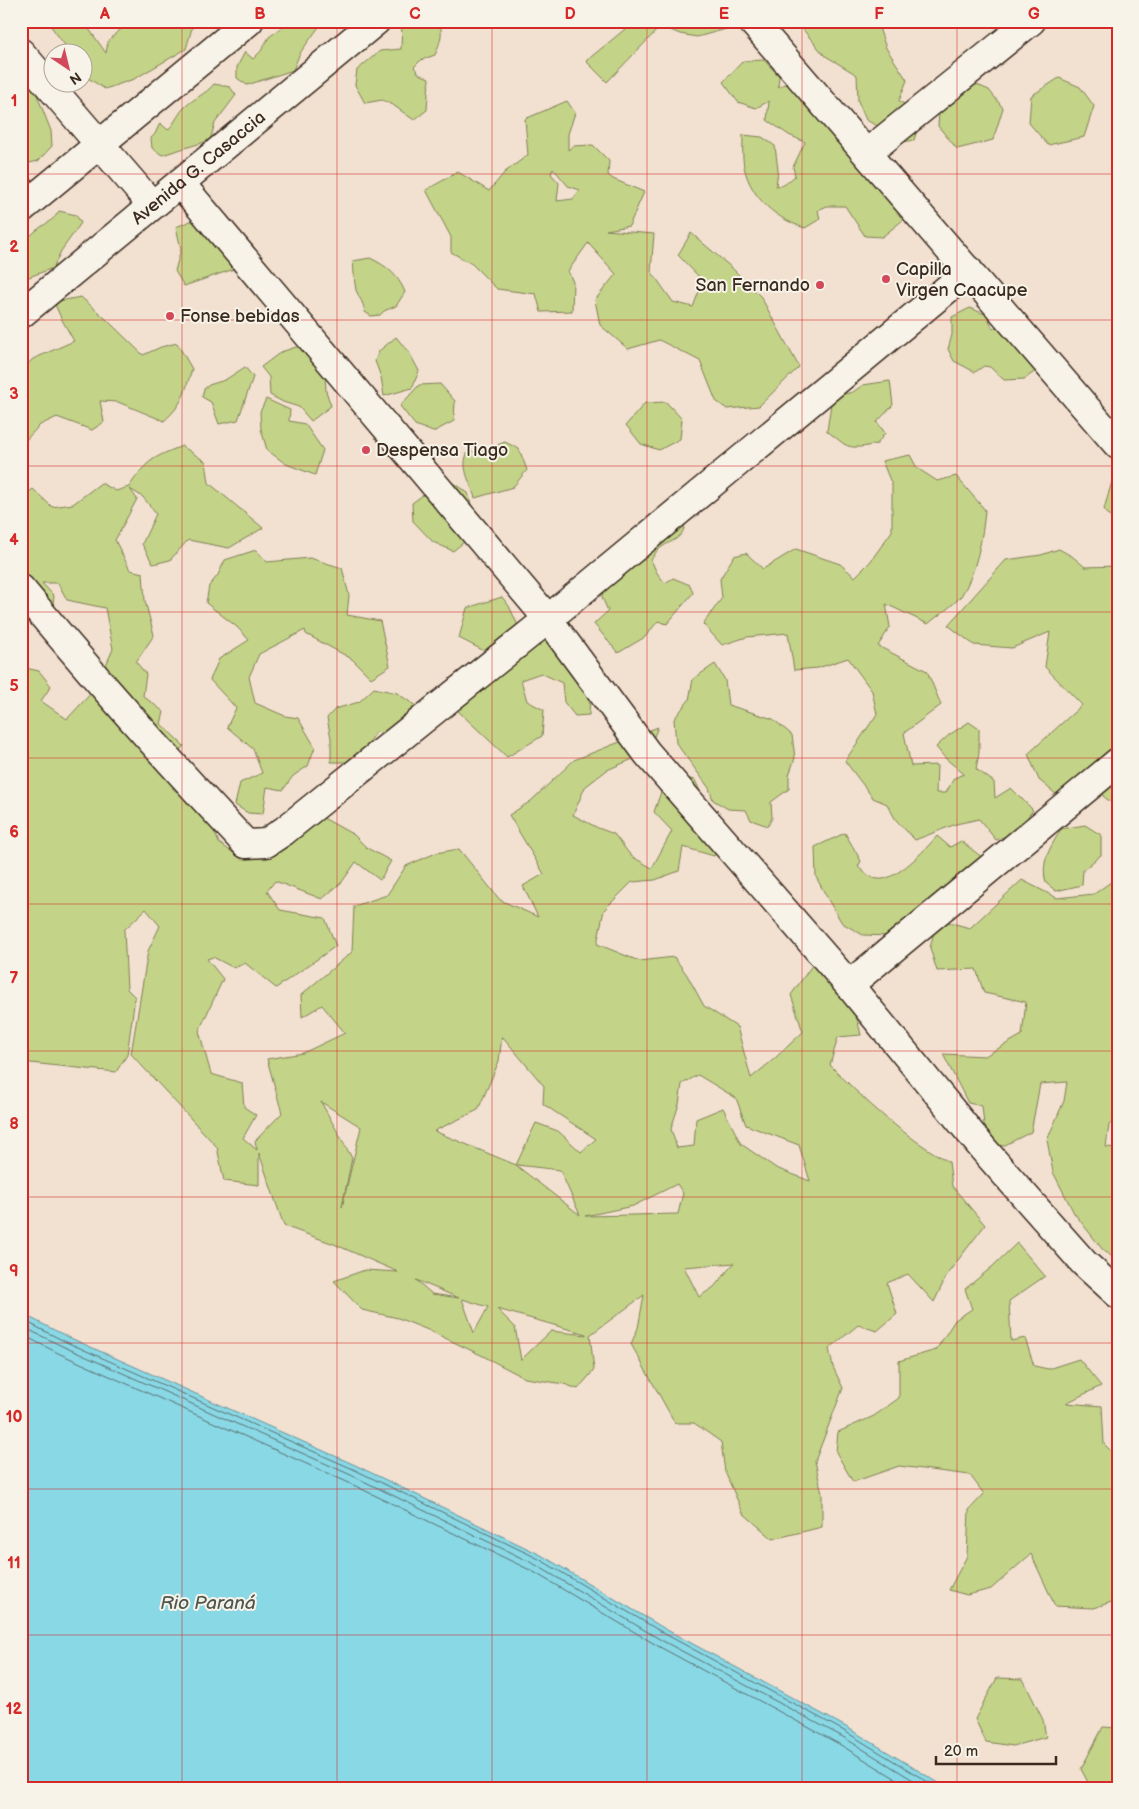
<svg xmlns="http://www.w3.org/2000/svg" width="1139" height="1809" viewBox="0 0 1139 1809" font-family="'Balsamiq Sans',sans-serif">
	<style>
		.green { fill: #c3d488; stroke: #7f7f53; fill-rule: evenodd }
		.water { fill: #89d8e6; stroke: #6a9296 }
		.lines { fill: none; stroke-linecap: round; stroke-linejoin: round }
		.shore { stroke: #5a706e; stroke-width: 1 }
		.minor-casing { stroke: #3b2a1e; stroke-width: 31 }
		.minor { stroke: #f7f3e8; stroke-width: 28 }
		.grid { fill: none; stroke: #d62828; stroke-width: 1; stroke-opacity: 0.55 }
		.poi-dot { fill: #d1495b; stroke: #f7f3e8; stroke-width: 2 }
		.labels { text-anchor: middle; stroke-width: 4; stroke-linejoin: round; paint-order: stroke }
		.street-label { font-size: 18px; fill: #3b2a1e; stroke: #f7f3e8 }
		.poi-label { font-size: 18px; fill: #3b2a1e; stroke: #f7f3e8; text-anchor: start }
		.water-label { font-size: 19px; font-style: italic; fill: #4e5650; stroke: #f7f3e8 }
		.neatline { fill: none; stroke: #d62828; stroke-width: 2 }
		.grid-label { font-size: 16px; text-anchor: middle; font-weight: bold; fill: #d62828 }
	</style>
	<rect width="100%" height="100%" fill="#f2e0d1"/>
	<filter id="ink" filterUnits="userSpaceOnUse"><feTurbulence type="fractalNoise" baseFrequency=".02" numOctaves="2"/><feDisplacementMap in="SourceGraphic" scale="10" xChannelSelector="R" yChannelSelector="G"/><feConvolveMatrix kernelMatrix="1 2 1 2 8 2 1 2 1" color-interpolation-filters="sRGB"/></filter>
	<g filter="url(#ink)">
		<g class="green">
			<polygon points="47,21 90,21 89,29 106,53 108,41 130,21 194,21 186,49 134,79 105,89 88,78 83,70 82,52 70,52"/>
			<polygon points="291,21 318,21 321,24 300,53 293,70 247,85 237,78 237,67 245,52 253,59 261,51 269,37"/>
			<path d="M405 21H438C445 31 439 45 435 55L421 60 414 67 419 74 429 78 427 110 414 120 393 105 382 100 365 103 355 85 357 70 380 51 401 49 402 23Z"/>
			<polygon points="635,21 728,21 730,28 697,37 680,34 661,26 607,82 586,61"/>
			<polygon points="796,21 886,21 878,25 886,48 907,80 899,101 912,109 920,121 914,140 898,143 876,125 866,120 858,101 857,75 824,55"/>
			<path d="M764 60 779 76 778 87 784 84 809 85 906 189 903 220 882 237 865 236 845 206H827L818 210 820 219 805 228C776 219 751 198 744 167 742 157 743 145 743 135L762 137 775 146 778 170 776 186 784 185 795 176 793 167 805 142 789 135 767 120 769 101 756 108 738 102 723 82 743 61Z"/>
			<polygon points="1059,78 1080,87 1094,106 1084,137 1048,145 1029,123 1031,96"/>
			<polygon points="21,81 35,90 51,131 52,146 38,161 21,165"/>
			<polygon points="968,81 989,90 1003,108 993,140 957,149 938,126 940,100"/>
			<path d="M214 84 230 87 236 95 215 123 211 137 208 141 162 155 152 148 151 138 155 134 160 123 168 130C175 123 179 112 185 107 194 98 206 94 214 84Z"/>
			<path d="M567 101 575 113 568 134V150L573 146 593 145 609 161 608 175 613 179 644 192 629 226 606 230 654 234 651 271 673 302 693 307 703 281 678 255 691 233 732 268 761 297 799 367 759 406 727 409 716 401 700 361 659 340 628 349 600 325 595 300 616 274 588 243 568 271 573 282 572 311 541 312 536 294 497 289 472 264 451 252V237L426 190 458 172 489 191 505 172 528 155 525 119ZM553 168 568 186 580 190 573 199 557 201 559 183 551 174Z"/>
			<path d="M59 211 76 215 81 223 61 251 53 268 21 280C21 254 18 243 41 227 48 222 55 219 59 211Z"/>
			<polygon points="200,217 237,268 184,286 175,271 181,249 176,227"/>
			<path d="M370 258C387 266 398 275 405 292L396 306 384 311 380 315 371 316 365 312C364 303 359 298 356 290 354 280 354 271 353 261Z"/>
			<path d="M81 297 106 319 143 355 161 347 177 343 192 369C185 392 183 404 164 421L118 402 100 401 104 422 92 430 57 417 40 425 21 445V370L33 359 74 341 61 318 54 302Z"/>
			<polygon points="970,308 987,315 993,329 1011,318 1039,369 1024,379 1004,380 990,367 984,366 975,372 954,361 948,349 952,335 952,317"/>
			<polygon points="396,337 410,354 419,371 412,388 384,396 381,377 375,361 379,351"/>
			<polygon points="296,347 314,351 324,359 326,391 331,406 311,421 299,407 283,402 270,395 269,377 261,367 281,352"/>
			<polygon points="245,367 253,377 238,420 219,424 211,402 202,397 204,389 209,385 225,380"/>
			<path d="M890 381 893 405 877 422 885 433 877 444C867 446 853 450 844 444 838 440 833 435 827 431L832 397 853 392 863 385Z"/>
			<polygon points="440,384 455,401 454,421 433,432 415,425 400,406 419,385"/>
			<polygon points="266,399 290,410 289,421 305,424 323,450 315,475 286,464 267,450 261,429 260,412"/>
			<polygon points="666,402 682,419 680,439 659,450 641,444 626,425 645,403"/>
			<path d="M505 442 519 449 527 470 513 487 475 498C470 480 459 467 469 450L477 453Z"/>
			<path d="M182 446 206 462 209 483 263 528 229 548 188 540 170 560 153 564 142 544 156 514 143 497 130 489 137 499 115 540 130 570 143 573 145 601 154 635 136 662 146 674 143 696 164 712 161 724 184 746 169 760 173 789 207 814 219 843 242 859 262 851 318 815 354 835 367 848 391 861 380 880 356 862 342 882 322 899 275 881 267 891 280 910 325 918 336 946 276 988 245 963 234 968 213 957 207 959 223 979 199 1031 211 1074 242 1083 244 1107 256 1115 243 1138 257 1150 255 1141 282 1113 267 1059 303 1053 345 1033 322 1005 302 1017 301 995 352 952 354 906 387 895 406 866 436 853 459 849 500 900 538 917 523 886 544 874 509 815 531 801 574 760 658 727 647 753 607 770 585 787 573 815 598 828 614 834 631 856 652 868 672 831 654 812 667 775 695 780 704 800 730 830 714 856 683 847 679 871 655 880 632 882 604 910 597 944 639 961 674 957 687 975 704 1006 737 1027 751 1078 773 1060 803 1032 791 995 813 964 849 985 861 1035 838 1037 830 1065C868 1104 902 1135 949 1162L952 1186 985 1225 948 1273 934 1302 908 1274 887 1283 897 1314 877 1331 858 1325 829 1349 833 1367 843 1388 815 1461 822 1494V1527L773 1539 743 1513 725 1472 721 1442 694 1423H675L631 1344 638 1328 644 1295 590 1335 594 1370 578 1389 564 1384 525 1378 483 1356 428 1330 398 1318 362 1310 334 1281 365 1270 398 1272 334 1244 284 1226 259 1153V1185L224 1181 217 1147 131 1054 148 951 160 926 146 909 124 930 127 989 135 997 127 1055 116 1072 21 1062V667L39 671 51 686 41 701 67 719 96 688 113 649 105 608 67 600 58 583H42L54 596 52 612 38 625 21 612V498L33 489 52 507 73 504 101 483 116 491 129 487C147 460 152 458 182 446ZM502 1036 544 1086 543 1104 596 1139 581 1152 558 1131 536 1123 516 1165 434 1131 478 1110 499 1061ZM698 1075 736 1098 746 1125 799 1145 810 1181 776 1168 741 1144 723 1108 696 1119 694 1146 677 1148 671 1129 679 1104 682 1084ZM321 1102 361 1127 342 1207 352 1158ZM517 1165 560 1170 580 1215 517 1166ZM677 1184 683 1193 678 1214 585 1216 633 1206ZM734 1263 714 1287 699 1297 684 1267ZM416 1280 459 1298 432 1294ZM462 1299 488 1307 474 1333ZM497 1309 586 1334V1335L551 1331 521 1360 515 1327Z"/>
			<path d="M910 455 917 468 937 481 956 476 985 510C983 536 976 574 961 596 954 605 937 616 928 624L886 604 890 627 878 646 927 671 941 705 904 733 911 766 937 765 936 793H946L954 778 964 774 945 758 936 747 949 735 969 722 979 729V753L976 769 994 782 995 798 1011 788 1033 810 1016 832 996 840 979 819 956 824 915 840 896 820 887 804 873 798 845 761 877 714 872 691 848 658 818 668 794 670 788 633 747 637 722 645 703 624 722 598 720 579 734 556 746 553 763 569 796 549 840 564 855 577 870 562 892 531V485L882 461Z"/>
			<polygon points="1118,475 1118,527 1104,509 1113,478"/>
			<polygon points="453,483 468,493 474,515 475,533 453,551 433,542 413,521 412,503 430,490"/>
			<path d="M686 520C683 542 672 538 658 550 655 553 653 557 651 560L657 573 665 583 673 578 690 585 693 593 667 624 658 621 645 637 618 653 594 624 608 611 602 597V568Z"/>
			<polygon points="1059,549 1073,557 1085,567 1118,566 1117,753 1063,800 1039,780 1028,754 1082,705 1045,667 1050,632 1012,648 974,645 948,625 1006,560 1041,555"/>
			<polygon points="256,550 267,562 310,558 342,568 349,595 347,615 380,621 390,666 371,678 352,659 306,634 305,630 259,654 249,677 255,703 285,716 298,718 315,747 308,766 293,776 283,790 267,787 263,814 248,813 235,805 240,783 262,773 253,749 227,727 236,708 210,680 219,659 249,640 237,627 206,603 209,586 218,575 225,560"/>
			<polygon points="502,597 509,606 521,632 566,641 591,677 589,715 575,716 564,702 562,683 541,673 521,680 527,701 544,710 542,736 507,757 457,710 468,703 466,690 496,657 459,638 467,608"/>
			<polygon points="715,664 725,680 728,705 773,719 792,735 795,758 789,775 789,789 771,802 772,818 768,826 751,820 746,810 728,809 713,800 709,788 676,743 674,719 689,700 693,679"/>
			<polygon points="374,688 397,693 429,715 401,737 376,732 357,762 331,762 331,738 327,718 335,709 359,702"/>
			<polygon points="1118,769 1118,808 1103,796 1107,774"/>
			<path d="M1085 825 1101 835V855L1083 870 1082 885 1056 891 1046 883C1040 861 1051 847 1061 829Z"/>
			<path d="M845 833 861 861 858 867C864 872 870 878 878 879 895 882 926 849 937 836L950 847 961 841 983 858 949 891 924 902 909 926 892 936 863 935 842 923 830 903 816 877 815 847Z"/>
			<polygon points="1118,877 1118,1117 1109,1125 1106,1147 1118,1148 1118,1261 1103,1250 1074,1213 1053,1172 1047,1140 1064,1101 1067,1082 1040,1084 1031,1132 1003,1146 986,1143 982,1106 968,1103 943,1054 985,1056 1022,1035 1026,1002 984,993 976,969 937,971 930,948 937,919 970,928 1022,880 1057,898 1094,894"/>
			<polygon points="1017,1243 1045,1276 1009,1301 1011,1341 1025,1338 1034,1366 1048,1369 1079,1359 1101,1386 1066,1403 1102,1406 1104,1444 1118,1458 1118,1600 1093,1608 1055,1606 1031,1554 991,1589 967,1595 949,1590 967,1556 969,1510 984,1494 970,1475 899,1466 853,1482 836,1452 838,1432 874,1416 899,1398 899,1361 936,1350 955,1320 972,1309 965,1289 992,1267"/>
			<polygon points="997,1678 1023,1679 1043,1720 1046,1737 1013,1746 986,1742 975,1719"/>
			<polygon points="1103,1727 1118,1728 1118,1788 1091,1788 1081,1769"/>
		</g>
		<polygon class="water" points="21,1313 66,1336 355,1465 541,1555 667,1630 848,1728 947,1788 21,1788"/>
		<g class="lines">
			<g class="shore">
				<polyline points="21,1319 64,1341 353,1469 539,1559 665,1634 846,1732 938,1788"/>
				<polyline points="21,1326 62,1346 351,1475 536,1565 661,1640 843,1737 926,1788"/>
				<polyline points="21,1334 58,1353 347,1482 532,1571 658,1646 839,1744 911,1788"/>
			</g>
			<defs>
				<g id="minor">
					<polyline points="752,21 1118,445"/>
					<polyline points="21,53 152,205"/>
					<polyline points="867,153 1031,21"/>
					<polyline points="180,183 548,619 647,753 849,985 985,1151 1084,1263 1118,1294"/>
					<polyline points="21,209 249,21"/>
					<path id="s1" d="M21 314 376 21"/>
					<path d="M21 589C93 676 168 761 246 844L266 843 284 831 548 619 969 271"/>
					<polyline points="849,985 1118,762"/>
				</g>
			</defs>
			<use href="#minor" class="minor-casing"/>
			<use href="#minor" class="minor"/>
		</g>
	</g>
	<path class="grid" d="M182 21V1788M337 21V1788M492 21V1788M647 21V1788M802 21V1788M957 21V1788M21 174H1118M21 320H1118M21 466H1118M21 612H1118M21 758H1118M21 904H1118M21 1051H1118M21 1197H1118M21 1343H1118M21 1489H1118M21 1635H1118"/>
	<g class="poi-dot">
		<circle cx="886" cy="279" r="5"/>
		<circle cx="820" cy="285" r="5"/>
		<circle cx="170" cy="316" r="5"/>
		<circle cx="366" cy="450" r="5"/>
	</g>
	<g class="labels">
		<g class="street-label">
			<text dy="6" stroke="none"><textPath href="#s1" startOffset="230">Avenida G. Casaccia</textPath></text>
		</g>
		<g class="poi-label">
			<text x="896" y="275">Capilla<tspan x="896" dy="21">Virgen Caacupe</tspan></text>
			<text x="810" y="291" text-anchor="end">San Fernando</text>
			<text x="180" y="322">Fonse bebidas</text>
			<text x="376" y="456">Despensa Tiago</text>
		</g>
		<g class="water-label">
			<text x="208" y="1609">Rio Paraná</text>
		</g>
	</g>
	<rect width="1139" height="1809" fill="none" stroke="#f7f3e8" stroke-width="55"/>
	<g transform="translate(68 68) rotate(145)"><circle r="24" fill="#f7f3e8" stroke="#aca397"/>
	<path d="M0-4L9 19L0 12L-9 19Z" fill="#d1495b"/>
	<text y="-8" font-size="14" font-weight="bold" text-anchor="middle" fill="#3b2a1e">N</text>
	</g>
	<path d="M936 1756v8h120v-8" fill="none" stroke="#3b2a1e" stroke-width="2.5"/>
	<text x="944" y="1756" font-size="15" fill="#3b2a1e" stroke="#f7f3e8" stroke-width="4" paint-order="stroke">20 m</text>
	<rect x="28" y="28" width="1084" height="1754" class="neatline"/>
	<g class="grid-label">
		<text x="105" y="19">A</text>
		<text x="260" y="19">B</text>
		<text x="415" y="19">C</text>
		<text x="570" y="19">D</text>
		<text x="724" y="19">E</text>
		<text x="879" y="19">F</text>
		<text x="1034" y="19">G</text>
		<text x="14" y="106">1</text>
		<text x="14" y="252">2</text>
		<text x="14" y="399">3</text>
		<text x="14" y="545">4</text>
		<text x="14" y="691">5</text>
		<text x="14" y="837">6</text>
		<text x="14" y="983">7</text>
		<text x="14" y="1129">8</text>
		<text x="14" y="1276">9</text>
		<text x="14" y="1422">10</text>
		<text x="14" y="1568">11</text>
		<text x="14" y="1714">12</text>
	</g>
</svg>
